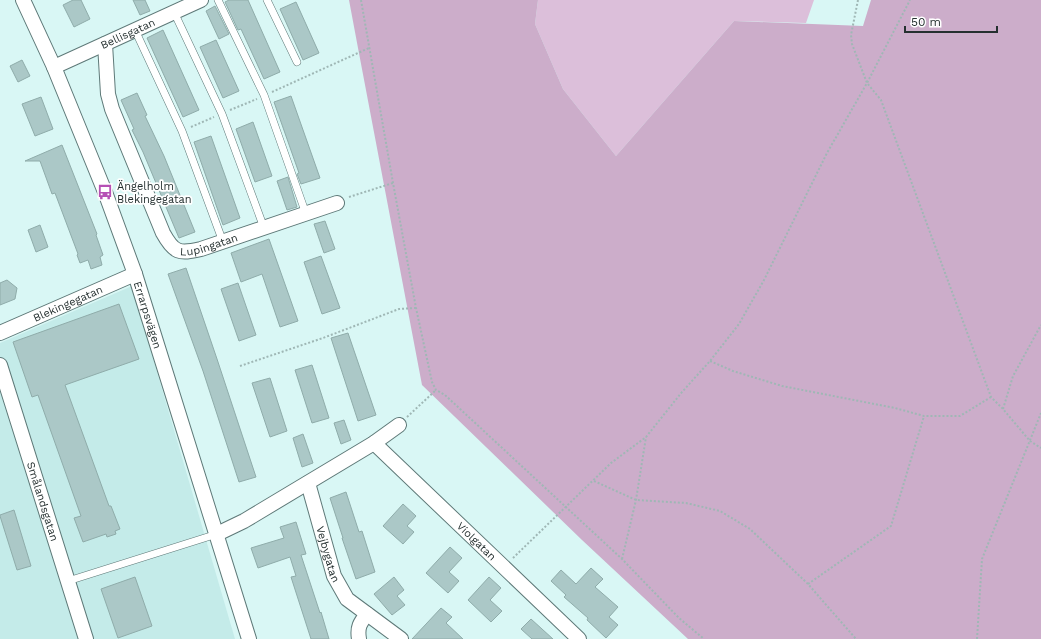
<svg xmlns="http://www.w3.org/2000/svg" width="1041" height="639" viewBox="0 0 1041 639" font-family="'Work Sans',sans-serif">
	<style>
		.built { fill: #c4ebe9 }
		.green { fill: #dcbfda }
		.forest { fill: #ccadca }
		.building { fill: #abc8c7; stroke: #8facaa }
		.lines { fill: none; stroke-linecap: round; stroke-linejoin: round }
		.lane-casing { stroke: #5e7978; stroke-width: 8 }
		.street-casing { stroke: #5e7978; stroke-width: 16 }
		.path { stroke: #9fb7b5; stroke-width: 2; stroke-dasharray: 2 2; stroke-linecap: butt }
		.lane { stroke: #fff; stroke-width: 7 }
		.street { stroke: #fff; stroke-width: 14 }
		.labels { text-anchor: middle; stroke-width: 3.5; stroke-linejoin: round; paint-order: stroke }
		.street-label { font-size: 11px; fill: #253030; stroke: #fff }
		.poi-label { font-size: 11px; fill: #253030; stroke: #fff; text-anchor: start }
	</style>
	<rect width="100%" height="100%" fill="#d9f7f5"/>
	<polygon class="built" points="132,286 235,639 0,639 0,343"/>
	<polygon class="green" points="538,0 814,0 806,23 734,21 616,156 563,89 535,24"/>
	<polygon class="forest" points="349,0 538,0 535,24 563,89 616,156 734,21 863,26 871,0 1041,0 1041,639 688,639 582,540 422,385 358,48"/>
	<g class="building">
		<polygon points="73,0 81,0 90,19 74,27 63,5"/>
		<polygon points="133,0 145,0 150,11 140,15"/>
		<polygon points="229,0 248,0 280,72 264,79 241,29 238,30 225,2"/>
		<polygon points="296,2 319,53 303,60 280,9"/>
		<polygon points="215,6 229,34 219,39 206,11"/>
		<polygon points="163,30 199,110 183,117 147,38"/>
		<polygon points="216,40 239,91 223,98 200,47"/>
		<polygon points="22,60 30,76 18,82 10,66"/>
		<polygon points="137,93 147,115 145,116 164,156 195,232 179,238 143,152 132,130 134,129 121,100"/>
		<polygon points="291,96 320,178 301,184 297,174 299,173 274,102"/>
		<polygon points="41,97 53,129 35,136 22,104"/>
		<polygon points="253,122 272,176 255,182 236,129"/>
		<polygon points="211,136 240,218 223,225 194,142"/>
		<polygon points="62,145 97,234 96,235 103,255 100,257 102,265 91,269 88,260 80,263 77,255 78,254 55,193 52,194 40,161 25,161"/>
		<polygon points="288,177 297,207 287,210 277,181"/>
		<polygon points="325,221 335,249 324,253 314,224"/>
		<polygon points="40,225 48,247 36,252 28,230"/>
		<polygon points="269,239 298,321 280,327 262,274 241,282 231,253"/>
		<polygon points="321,256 340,308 322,314 304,262"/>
		<polygon points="186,268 217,359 256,477 239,482 203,371 168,274"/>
		<polygon points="7,280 17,288 15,299 0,305 0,283"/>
		<polygon points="238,283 256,335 239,341 221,289"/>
		<polygon points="119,304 139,359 65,385 109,506 111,506 120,529 115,531 116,534 107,537 106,534 83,542 74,518 81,516 38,395 32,397 13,342"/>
		<polygon points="348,333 376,415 358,421 331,338"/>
		<polygon points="312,365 329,418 312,423 295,370"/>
		<polygon points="270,378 287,431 270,437 252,383"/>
		<polygon points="344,420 351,440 341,444 334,423"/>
		<polygon points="303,434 313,463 302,467 293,438"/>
		<polygon points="346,492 359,532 362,531 375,572 356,579 342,538 343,538 330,498"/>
		<polygon points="403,504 416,516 407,526 414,532 403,544 383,526"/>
		<polygon points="14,510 31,566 17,570 0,516 0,515"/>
		<polygon points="296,522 306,554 301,555 320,613 321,612 329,639 311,639 291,577 296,576 290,557 258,568 251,548 284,538 280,527"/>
		<polygon points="450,547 462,558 449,572 459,581 448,593 426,573"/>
		<polygon points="591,568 603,579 595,587 618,607 609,617 618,625 606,638 587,620 588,618 564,597 566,595 551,581 561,570 576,584"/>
		<polygon points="135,577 152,626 118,638 101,589"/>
		<polygon points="394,577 404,590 397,596 405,605 392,615 374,594"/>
		<polygon points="489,577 501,588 490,600 502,611 491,622 468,600"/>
		<polygon points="441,608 452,617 446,623 463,639 412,639"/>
		<polygon points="531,619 553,639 532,639 521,629"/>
	</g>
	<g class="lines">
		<defs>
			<g id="lane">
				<polyline points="218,0 264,95 306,214"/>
				<polyline points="267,0 297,62"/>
				<polyline points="174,12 222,114 264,228"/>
				<polyline points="135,30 182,131 223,242"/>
				<polyline points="68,581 217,534"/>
			</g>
			<g id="street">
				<path id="s1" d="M23 0 54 67 105 192 135 274 249 639"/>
				<path id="s2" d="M105 44 108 94 112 109 163 233C174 253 179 254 201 249L337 203"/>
				<path id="s3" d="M54 67 201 0"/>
				<path id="s4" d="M0 333 135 274"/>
				<path id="s5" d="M0 365 86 639"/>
				<path id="s6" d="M374 443 579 639"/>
				<path id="s7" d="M308 483 334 576 347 599 401 639"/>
				<polyline points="217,534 244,521 374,443 399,425"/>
				<path d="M359 639C357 627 360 623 367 614"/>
			</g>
		</defs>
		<use href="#lane" class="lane-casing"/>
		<use href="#street" class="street-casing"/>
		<g class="path">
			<polyline points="361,0 393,183 416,308 432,382 436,390 445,395 595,534 622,559 679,618 704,639"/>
			<polyline points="858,0 851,35 852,44 867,83 881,100 991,397 1003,409 1030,441 1041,448"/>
			<polyline points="272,92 369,48"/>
			<polyline points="230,110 257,99"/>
			<polyline points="191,127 214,117"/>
			<polyline points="349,197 393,183"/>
			<polyline points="710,361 733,371 782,386 895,408 924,416 960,416 991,397"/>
			<polyline points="240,366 323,338 399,309 416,308"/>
			<polyline points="1003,409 1013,376 1041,325"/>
			<polyline points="407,417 436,390"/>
			<polyline points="594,481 636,500 686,503 720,511 750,529 808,584 856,639"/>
			<polyline points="513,558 611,463 646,437 682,392 710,361 739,324 764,280 827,153 867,83 910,0"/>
			<polyline points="622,559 636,500 646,437"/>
			<polyline points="808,584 891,526 924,416"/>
			<polyline points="977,639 982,559 1041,413"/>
		</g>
		<use href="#lane" class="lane"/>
		<use href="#street" class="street"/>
	</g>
	<defs>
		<symbol id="bus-bare" viewBox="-9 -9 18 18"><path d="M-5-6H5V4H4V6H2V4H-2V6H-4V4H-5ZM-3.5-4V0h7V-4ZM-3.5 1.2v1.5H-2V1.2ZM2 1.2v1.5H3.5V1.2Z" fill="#b650b5" stroke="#fff" stroke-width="2.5" paint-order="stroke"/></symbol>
	</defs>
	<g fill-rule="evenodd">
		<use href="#bus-bare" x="94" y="181" width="22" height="22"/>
	</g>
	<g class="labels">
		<g class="street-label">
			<text dy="4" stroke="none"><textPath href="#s3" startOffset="81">Bellisgatan</textPath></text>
			<text dy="4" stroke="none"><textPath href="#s2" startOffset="255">Lupingatan</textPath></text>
			<text dy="4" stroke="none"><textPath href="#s4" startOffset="74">Blekingegatan</textPath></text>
			<text dy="4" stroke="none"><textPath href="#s1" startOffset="339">Errarpsvägen</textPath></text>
			<text dy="4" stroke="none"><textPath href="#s5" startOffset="143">Smålandsgatan</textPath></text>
			<text dy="4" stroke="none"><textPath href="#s6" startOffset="142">Violgatan</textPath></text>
			<text dy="4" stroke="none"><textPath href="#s7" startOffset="74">Vejbygatan</textPath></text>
		</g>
		<g class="poi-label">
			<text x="117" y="190">Ängelholm<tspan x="117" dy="13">Blekingegatan</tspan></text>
		</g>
	</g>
	<path d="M905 26v6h92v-6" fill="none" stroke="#253030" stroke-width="2"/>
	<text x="911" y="26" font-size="12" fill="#253030" stroke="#ffffff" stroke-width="3" paint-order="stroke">50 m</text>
</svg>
